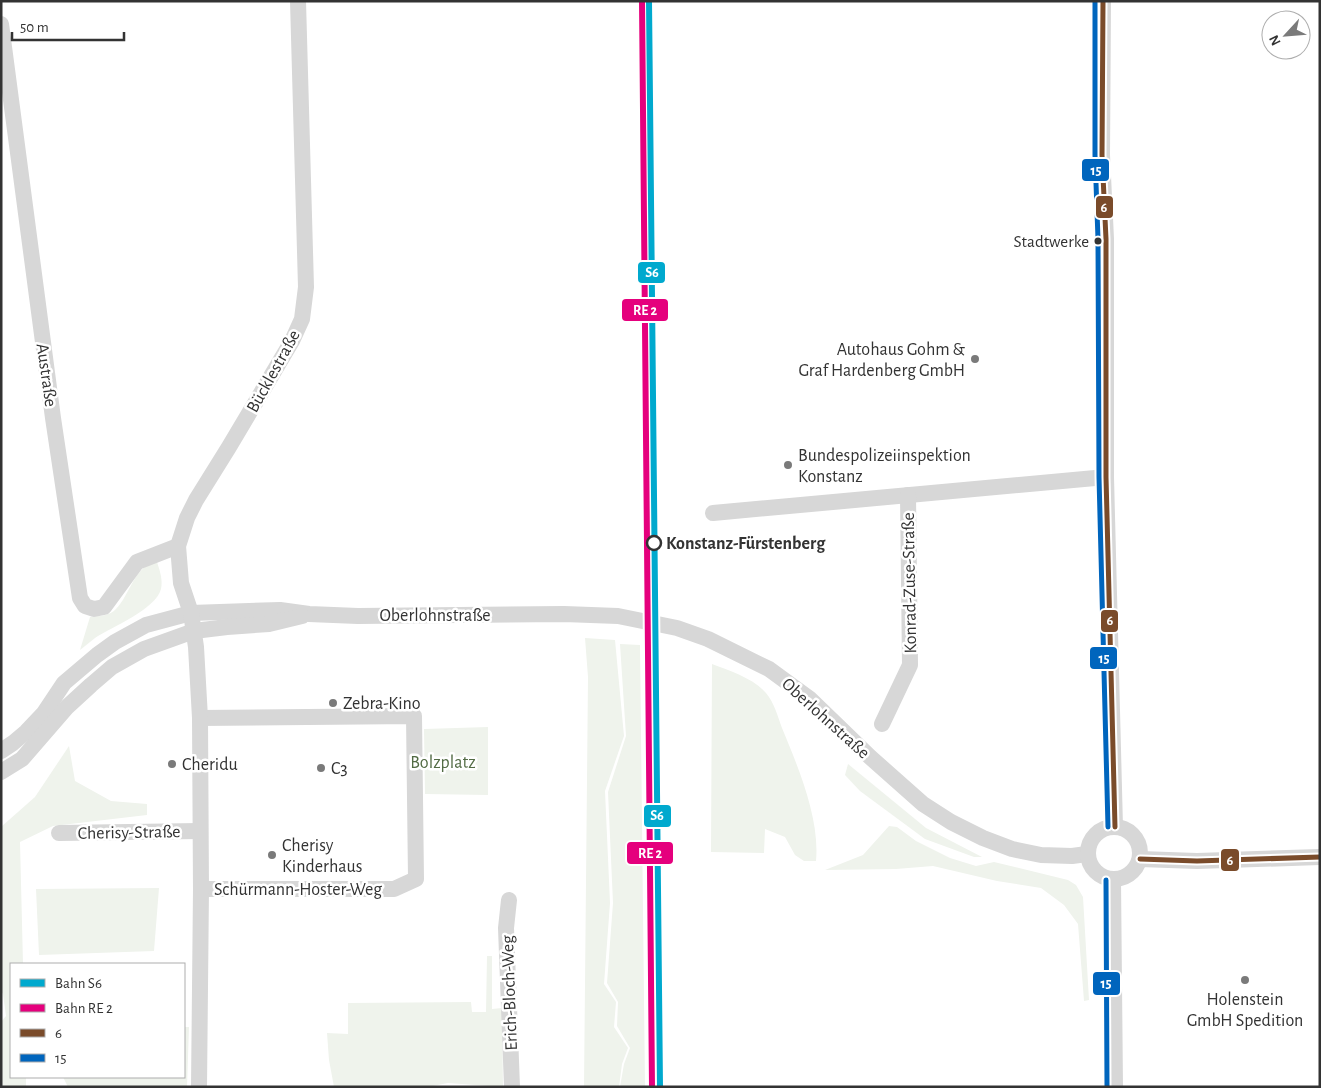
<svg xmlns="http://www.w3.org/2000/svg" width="1321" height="1088" viewBox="0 0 1321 1088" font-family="'Alegreya Sans',sans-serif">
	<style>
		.green { fill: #eff3ec }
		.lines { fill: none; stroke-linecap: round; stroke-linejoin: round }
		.minor { stroke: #d7d7d7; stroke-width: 16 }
		.bus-1-casing { stroke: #fff; stroke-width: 9 }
		.bus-2-casing { stroke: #fff; stroke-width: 9 }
		.bus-1 { stroke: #7a4b2a; stroke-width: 5 }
		.bus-2 { stroke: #0065bd; stroke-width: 5 }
		.rail-1-casing { stroke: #fff; stroke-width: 10 }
		.rail-2-casing { stroke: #fff; stroke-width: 10 }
		.rail-1 { stroke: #00a9ce; stroke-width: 6 }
		.rail-2 { stroke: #e5007d; stroke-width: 6 }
		.bus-dot { fill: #333; stroke: #fff; stroke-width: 2 }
		.poi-dot { fill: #7a7a7a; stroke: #fff; stroke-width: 2 }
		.stop-dot { fill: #fff; stroke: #333; stroke-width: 2.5 }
		.labels { text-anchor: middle; stroke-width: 5; stroke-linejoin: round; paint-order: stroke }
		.bus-label { font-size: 17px; fill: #333; stroke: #fff; text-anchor: end }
		.poi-label { font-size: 18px; fill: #333; stroke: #fff; text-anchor: start }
		.street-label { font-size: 18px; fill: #333; stroke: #fff }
		.stop-label { font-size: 18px; font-weight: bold; fill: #333; stroke: #fff; text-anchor: start }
		.park-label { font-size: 18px; fill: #526b44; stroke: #fff }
		.line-badge { stroke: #fff; stroke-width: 2 }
		.badge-label { font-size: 14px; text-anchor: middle; font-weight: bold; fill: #fff }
	</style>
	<rect width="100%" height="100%" fill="#fff"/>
	<g class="green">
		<path d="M157 562C160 571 163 580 161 589 156 609 112 627 95 638 90 642 85 646 80 650L90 617C99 616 110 616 116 609 130 595 135 564 157 562Z"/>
		<polygon points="585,638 615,640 624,736 605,791 610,903 604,984 616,1002 614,1027 628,1048 622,1064 619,1087 584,1087 588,677"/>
		<polygon points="620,644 640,645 645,1087 620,1087 624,1064 630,1048 617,1026 618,1002 607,983 613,903 608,792 626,736"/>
		<path d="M712 664C730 671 753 678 766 693 774 702 778 717 782 728 798 767 820 818 816 861H804L795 855 785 837 765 829 764 853 711 852Z"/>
		<polygon points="488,727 488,795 425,794 424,729"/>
		<polygon points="69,746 75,781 111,801 147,804 147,815 53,826 20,842 23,964 11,964 11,1077 26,1077 26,1087 1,1087 1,1022 6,1016 3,994 1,991 1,827 35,797"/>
		<polygon points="848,764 926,828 982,857 974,857 925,839 860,791 845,775"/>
		<polygon points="889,826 897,827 916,841 950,858 976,866 994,862 1068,880 1076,885 1083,897 1089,1000 1084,1001 1078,924 1064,905 1041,888 997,881 933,866 896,869 825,870 863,855"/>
		<polygon points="159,888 154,951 39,955 36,889"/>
		<polygon points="487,956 492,956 492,1009 502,1008 503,1087 448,1083 427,1087 334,1087 329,1060 327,1033 348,1034 348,1003 471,1002 472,1012 486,1012"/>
		<polygon points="184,1027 189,1027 187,1087 68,1087 63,1077 184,1077"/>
	</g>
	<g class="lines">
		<g class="minor">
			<polyline points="1103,1 1102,155 1106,239 1106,477 1115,827"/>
			<polyline points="1,24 53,418 80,598 85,606 94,609 104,607 137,562 178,546"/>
			<polyline points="713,513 1106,477"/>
			<polyline points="200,718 414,716 416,879 394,889 201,889"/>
			<polyline points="882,724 910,665 908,495"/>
			<polyline points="1,751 13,743 26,732 44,713 64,683 97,655 115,642 146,625 191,613 280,610 309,614 358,616 564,614 618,616 677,628 708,639 769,669 810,699 870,757 923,804 951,822 983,838 1012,849 1041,855 1072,856 1087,854"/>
			<polyline points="1,772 22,759 67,707 91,685 112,667 144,649 194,631 227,627 269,624 302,616"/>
			<circle cx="1114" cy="853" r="26"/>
			<polyline points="59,833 200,831"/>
			<polyline points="1140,859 1197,861 1320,857"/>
			<polyline points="1113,880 1115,1087"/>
			<polyline points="509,900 506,928 512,1087"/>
			<polyline points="199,1087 201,889 200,718 196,647 191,613 181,583 178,546 187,518 196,500 229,447 292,341 302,319 306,287 298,1"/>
		</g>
		<defs>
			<g id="bus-1">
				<polyline points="1103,1 1102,155 1106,239 1106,477 1115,827"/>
				<polyline points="1140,859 1197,861 1320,857"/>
			</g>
			<g id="bus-2">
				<polyline points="1095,1 1095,155 1098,239 1099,477 1108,827"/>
				<polyline points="1106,880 1107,1087"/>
			</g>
		</defs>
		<use href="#bus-1" class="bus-1-casing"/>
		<use href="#bus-2" class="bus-2-casing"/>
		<use href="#bus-1" class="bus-1"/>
		<use href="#bus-2" class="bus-2"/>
		<defs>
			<polyline id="rail-1" points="649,1 660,1087"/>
			<polyline id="rail-2" points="642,1 652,1087"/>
		</defs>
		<use href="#rail-1" class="rail-1-casing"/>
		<use href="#rail-2" class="rail-2-casing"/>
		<use href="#rail-1" class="rail-1"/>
		<use href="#rail-2" class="rail-2"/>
	</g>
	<circle class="bus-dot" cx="1098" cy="241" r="4.5"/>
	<g class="poi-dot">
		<circle cx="975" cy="359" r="5"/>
		<circle cx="788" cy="465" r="5"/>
		<circle cx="333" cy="703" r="5"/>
		<circle cx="172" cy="764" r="5"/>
		<circle cx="321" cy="768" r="5"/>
		<circle cx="272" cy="855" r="5"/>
		<circle cx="1245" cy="980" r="5"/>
	</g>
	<circle class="stop-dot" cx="654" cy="543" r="7"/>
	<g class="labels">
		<g class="bus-label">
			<text x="1089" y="247">Stadtwerke</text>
		</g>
		<g class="poi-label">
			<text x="965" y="355" text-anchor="end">Autohaus Gohm &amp;<tspan x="965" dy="21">Graf Hardenberg GmbH</tspan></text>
			<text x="798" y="461">Bundespolizeiinspektion<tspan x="798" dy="21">Konstanz</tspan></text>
			<text x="343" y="709">Zebra-Kino</text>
			<text x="182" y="770">Cheridu</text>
			<text x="331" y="774">C3</text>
			<text x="282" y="851">Cherisy<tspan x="282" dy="21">Kinderhaus</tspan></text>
			<text x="1245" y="1005" text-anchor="middle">Holenstein<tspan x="1245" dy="21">GmbH Spedition</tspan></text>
		</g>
		<g class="street-label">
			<text transform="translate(273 371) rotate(-61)" y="6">Bücklestraße</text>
			<text transform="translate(47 375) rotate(82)" y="6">Austraße</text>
			<text transform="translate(909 583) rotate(-91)" y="6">Konrad-Zuse-Straße</text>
			<text x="435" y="621">Oberlohnstraße</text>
			<text transform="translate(826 718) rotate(42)" y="6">Oberlohnstraße</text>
			<text transform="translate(129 832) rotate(-1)" y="6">Cherisy-Straße</text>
			<text x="298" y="895">Schürmann-Hoster-Weg</text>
			<text transform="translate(509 993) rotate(-92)" y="6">Erich-Bloch-Weg</text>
		</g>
		<g class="stop-label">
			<text x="666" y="549">Konstanz-Fürstenberg</text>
		</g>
		<g class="park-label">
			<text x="443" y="768">Bolzplatz</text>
		</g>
	</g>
	<g class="line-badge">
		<rect x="1081" y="158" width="29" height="24" rx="5" fill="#0065bd"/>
		<rect x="1095" y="195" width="19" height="24" rx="5" fill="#7a4b2a"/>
		<rect x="637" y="261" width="29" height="23" rx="5" fill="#00a9ce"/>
		<rect x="621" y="298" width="48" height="24" rx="5" fill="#e5007d"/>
		<rect x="1100" y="609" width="19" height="24" rx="5" fill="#7a4b2a"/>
		<rect x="1089" y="646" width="29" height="24" rx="5" fill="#0065bd"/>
		<rect x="643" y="804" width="29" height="24" rx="5" fill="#00a9ce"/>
		<rect x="626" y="841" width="48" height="24" rx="5" fill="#e5007d"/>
		<rect x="1220" y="848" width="20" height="24" rx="5" fill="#7a4b2a"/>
		<rect x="1092" y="971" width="29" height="25" rx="5" fill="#0065bd"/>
	</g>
	<g class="badge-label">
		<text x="1096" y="175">15</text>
		<text x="1104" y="212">6</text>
		<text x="652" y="277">S6</text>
		<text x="645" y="315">RE 2</text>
		<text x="1110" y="625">6</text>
		<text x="1104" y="663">15</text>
		<text x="657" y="820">S6</text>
		<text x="650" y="858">RE 2</text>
		<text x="1230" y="865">6</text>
		<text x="1106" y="988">15</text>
	</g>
	<rect width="1321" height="1088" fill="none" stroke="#333333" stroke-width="5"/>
	<rect x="10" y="963" width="175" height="115" fill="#ffffff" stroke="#adadad"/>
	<rect x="20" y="979" width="25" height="8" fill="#00a9ce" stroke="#adadad"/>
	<text x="55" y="988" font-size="15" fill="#333333">Bahn S6</text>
	<rect x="20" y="1004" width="25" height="8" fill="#e5007d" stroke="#adadad"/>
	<text x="55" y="1013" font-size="15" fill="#333333">Bahn RE 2</text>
	<rect x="20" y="1029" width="25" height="8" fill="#7a4b2a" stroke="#adadad"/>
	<text x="55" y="1038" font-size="15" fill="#333333">6</text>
	<rect x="20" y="1054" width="25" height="8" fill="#0065bd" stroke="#adadad"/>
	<text x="55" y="1063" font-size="15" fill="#333333">15</text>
	<g transform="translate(1286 35) rotate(244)"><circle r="24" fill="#ffffff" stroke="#adadad"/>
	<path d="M0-4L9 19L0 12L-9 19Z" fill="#7a7a7a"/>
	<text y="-8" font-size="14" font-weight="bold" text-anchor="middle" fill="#333333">N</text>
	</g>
	<path d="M12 32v8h112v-8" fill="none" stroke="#333333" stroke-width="2.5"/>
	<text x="20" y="32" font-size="15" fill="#333333" stroke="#ffffff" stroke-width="4" paint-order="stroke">50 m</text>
</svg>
